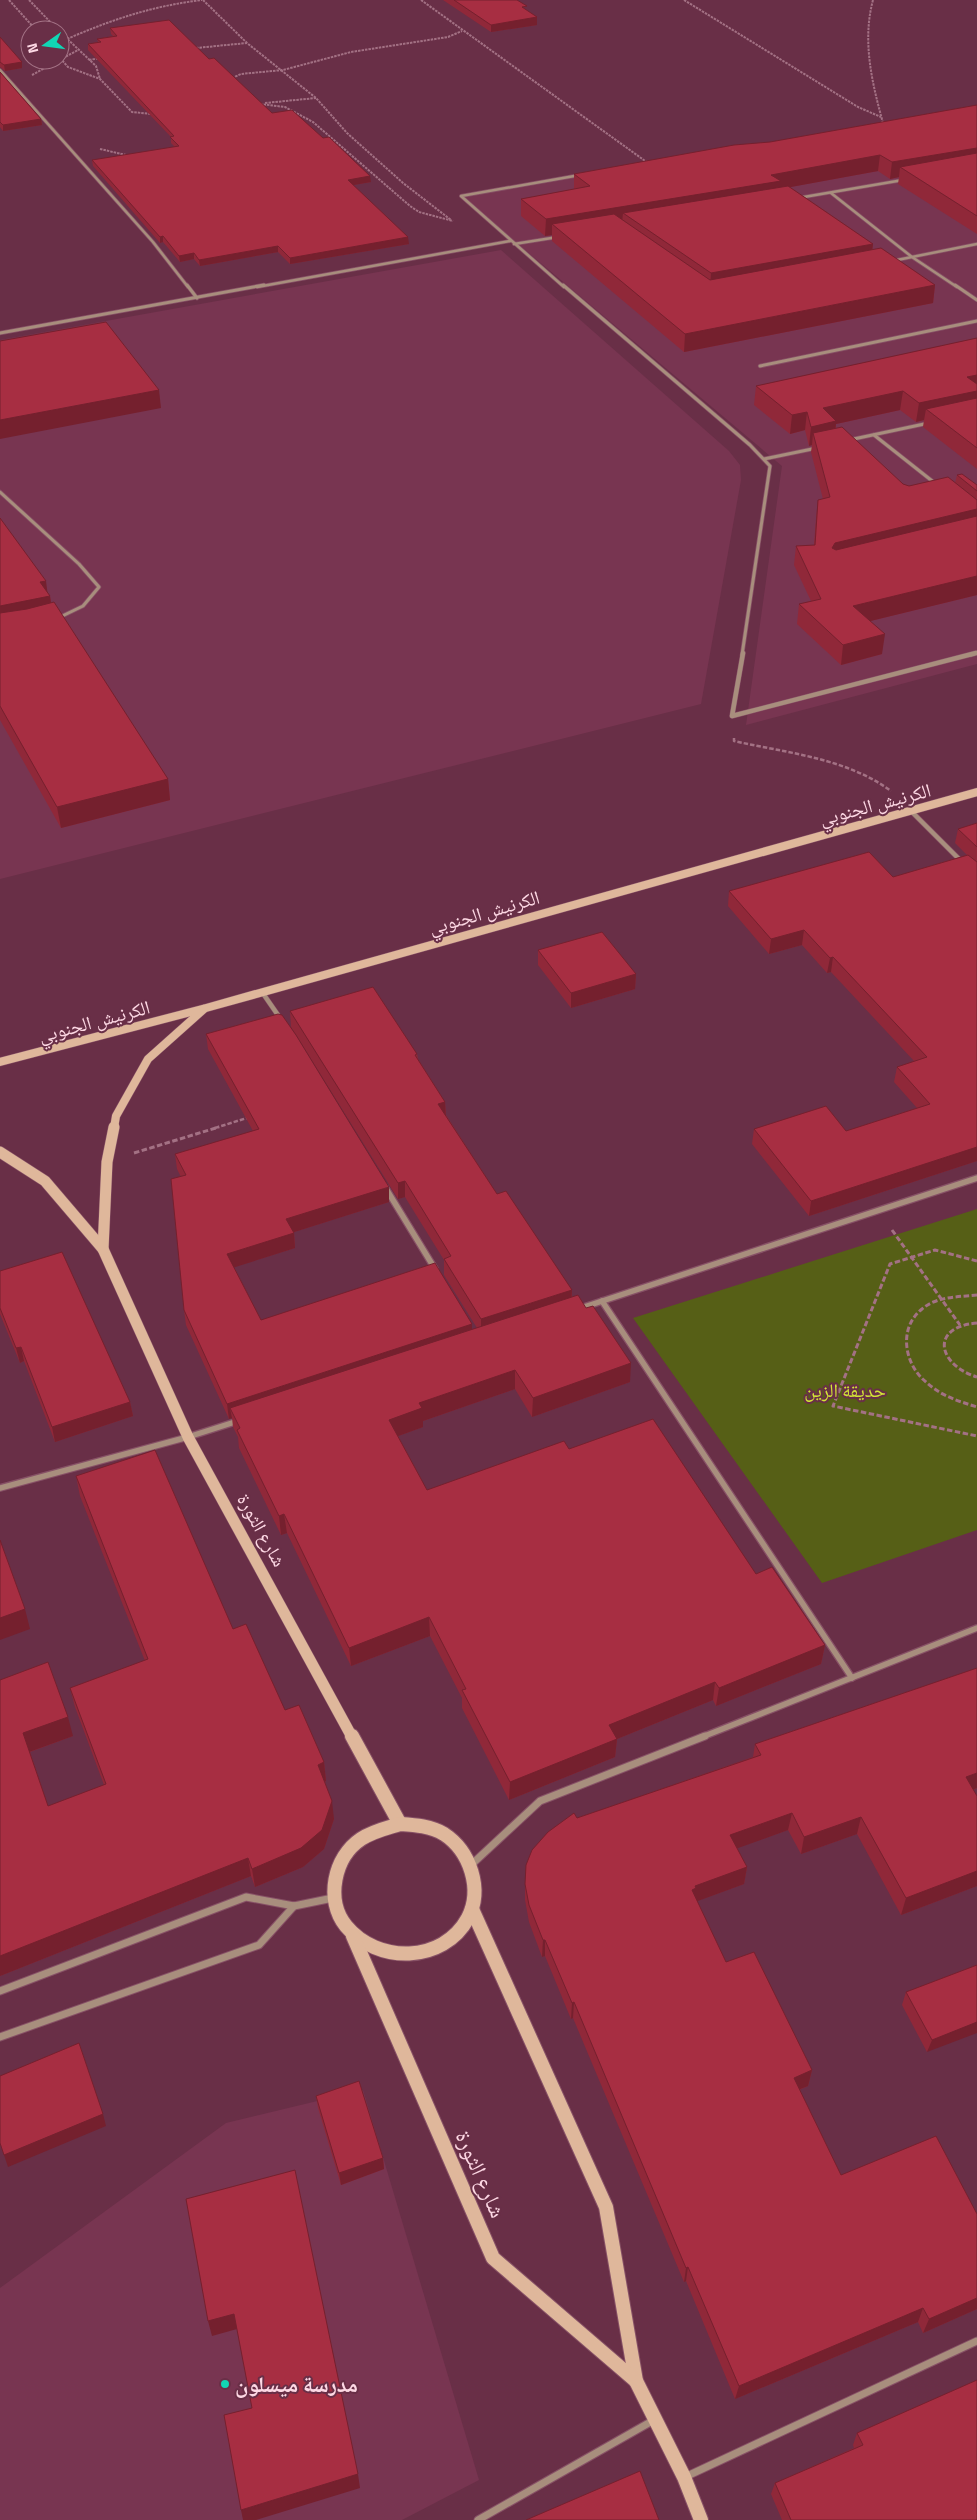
<svg xmlns="http://www.w3.org/2000/svg" width="977" height="2520" viewBox="0 0 977 2520" font-family="'Titillium Web','Noto Naskh Arabic',sans-serif">
	<style>
		.built { fill: #783551 }
		.green { fill: #565f16 }
		.lines { fill: none; stroke-linecap: round; stroke-linejoin: round }
		.minor-far4-casing { stroke: #875166; stroke-width: 4 }
		.minor-far3-casing { stroke: #875166; stroke-width: 4.5 }
		.minor-far2-casing { stroke: #875166; stroke-width: 5.5 }
		.minor-far1-casing { stroke: #875166; stroke-width: 8 }
		.minor-casing { stroke: #875166; stroke-width: 9 }
		.secondary-far2-casing { stroke: #875166; stroke-width: 9 }
		.secondary-far1-casing { stroke: #875166; stroke-width: 12 }
		.secondary-casing { stroke: #875166; stroke-width: 16 }
		.path-far2 { stroke: #a37184; stroke-width: 2; stroke-dasharray: 2.5 1; stroke-linecap: butt }
		.path-far1 { stroke: #a37184; stroke-width: 2.5; stroke-dasharray: 4.5 2; stroke-linecap: butt }
		.path { stroke: #a37184; stroke-width: 3; stroke-dasharray: 5.5 2.5; stroke-linecap: butt }
		.minor-far4 { stroke: #a88e7d; stroke-width: 2.5 }
		.minor-far3 { stroke: #a88e7d; stroke-width: 3 }
		.minor-far2 { stroke: #a88e7d; stroke-width: 4.5 }
		.minor-far1 { stroke: #a88e7d; stroke-width: 5.5 }
		.minor { stroke: #a88e7d; stroke-width: 7 }
		.secondary-far2 { stroke: #dfb79b; stroke-width: 8 }
		.secondary-far1 { stroke: #dfb79b; stroke-width: 11 }
		.secondary { stroke: #dfb79b; stroke-width: 14 }
		.wall { fill: #902839 }
		.shaded-wall { fill: #75202e }
		.building { fill: #a72e42; stroke: #75202e }
		.poi-dot { fill: #11d5b4; stroke: #692f47; stroke-width: 2 }
		.labels { text-anchor: middle; stroke-width: 4; stroke-linejoin: round; paint-order: stroke }
		.street-label { font-size: 19px; fill: #fdd8e4; stroke: #692f47 }
		.park-label { font-size: 19px; fill: #d2e536; stroke: #692f47 }
		.near-street-label { font-size: 22px; fill: #fdd8e4; stroke: #692f47 }
		.near-poi-label { font-size: 22px; font-weight: bold; fill: #fdd8e4; stroke: #692f47; text-anchor: start }
	</style>
	<rect width="100%" height="100%" fill="#692f47"/>
	<g class="built">
		<polygon points="977,109 977,664 746,725 782,466 461,196"/>
		<polygon points="501,250 729,451 740,465 741,480 701,704 0,879 0,340"/>
		<polygon points="363,2090 479,2480 402,2520 0,2520 0,2288 226,2123"/>
	</g>
	<polygon class="green" points="977,1209 977,1530 822,1583 633,1318"/>
	<g class="lines">
		<defs>
			<g id="minor-far4">
				<polyline points="0,70 153,242 188,287"/>
				<polyline points="831,193 912,257 957,287"/>
				<polyline points="798,198 903,180"/>
				<polyline points="514,244 558,237"/>
				<polyline points="892,261 977,244"/>
				<polyline points="257,287 510,241"/>
				<polyline points="564,287 461,196 580,175"/>
			</g>
			<g id="minor-far3">
				<polyline points="187,285 197,298"/>
				<polyline points="563,285 750,445 770,466 742,655"/>
				<polyline points="955,285 977,300"/>
				<polyline points="0,333 264,285"/>
				<polyline points="760,366 977,321"/>
				<polyline points="874,435 936,484"/>
				<polyline points="849,440 929,423"/>
				<polyline points="764,459 817,448"/>
				<polyline points="0,492 79,564 99,587 83,606 56,619"/>
				<polyline points="971,655 977,653"/>
			</g>
			<g id="minor-far2">
				<polyline points="743,653 732,716 976,653"/>
				<polyline points="911,811 962,862"/>
				<polyline points="262,992 280,1018"/>
			</g>
			<g id="minor-far1">
				<polyline points="385,1187 435,1269"/>
				<polyline points="602,1301 852,1678"/>
				<polyline points="581,1308 977,1178"/>
				<polyline points="0,1488 188,1437 238,1421"/>
				<polyline points="702,1737 977,1628"/>
			</g>
			<g id="minor">
				<polyline points="471,1865 540,1801 705,1736"/>
				<polyline points="0,1991 246,1897 294,1906 333,1898"/>
				<polyline points="0,2037 259,1945 294,1906"/>
				<polyline points="685,2477 977,2341"/>
				<polyline points="478,2520 654,2420"/>
			</g>
			<g id="secondary-far2">
				<polyline points="0,1062 206,1008 977,792"/>
				<polyline points="114,1128 116,1116 148,1059 204,1009"/>
			</g>
			<g id="secondary-far1">
				<polyline points="0,1152 45,1181 103,1249 188,1437 352,1737"/>
				<polyline points="103,1249 107,1162 114,1127"/>
			</g>
			<g id="secondary">
				<polyline points="352,1736 400,1824"/>
				<path d="M400 1824C415 1825 431 1826 444 1834 470 1851 483 1889 468 1918 443 1964 377 1964 346 1926 325 1900 334 1857 361 1839 373 1831 387 1828 400 1824Z"/>
				<polyline points="472,1909 606,2207 636,2381 684,2477 701,2520"/>
				<polyline points="353,1936 493,2258 636,2381"/>
			</g>
		</defs>
		<use href="#minor-far4" class="minor-far4-casing"/>
		<use href="#minor-far3" class="minor-far3-casing"/>
		<use href="#minor-far2" class="minor-far2-casing"/>
		<use href="#minor-far1" class="minor-far1-casing"/>
		<use href="#minor" class="minor-casing"/>
		<use href="#secondary-far2" class="secondary-far2-casing"/>
		<use href="#secondary-far1" class="secondary-far1-casing"/>
		<use href="#secondary" class="secondary-casing"/>
		<g class="path-far2">
			<polyline points="9,0 36,30"/>
			<polyline points="29,0 58,30"/>
			<polyline points="203,0 247,43 316,98 347,133 403,183 451,220"/>
			<polyline points="421,0 648,163"/>
			<polyline points="684,0 858,107 881,117"/>
			<path d="M873 0C862 41 872 83 883 123"/>
			<polyline points="60,32 96,66 100,79"/>
			<path d="M67 39C113 19 153 6 202 0"/>
			<polyline points="196,48 247,43"/>
			<polyline points="60,58 68,67 100,79 132,112 151,114"/>
			<polyline points="89,60 100,58"/>
			<polyline points="32,75 78,50"/>
			<polyline points="232,78 241,74 283,70 351,52 448,37 462,31"/>
			<polyline points="265,103 316,98"/>
			<polyline points="260,104 285,107 313,122 410,206 419,212 453,221"/>
			<polyline points="100,149 126,155"/>
		</g>
		<g class="path-far1">
			<path d="M734 738V741C787 753 846 758 891 791"/>
			<polyline points="215,1128 250,1117"/>
		</g>
		<g class="path">
			<polyline points="134,1153 219,1127"/>
			<polyline points="892,1230 960,1325"/>
			<polyline points="977,1261 935,1250 890,1264 833,1406 977,1436"/>
			<path d="M977 1295C959 1297 937 1296 922 1309 898 1328 904 1364 926 1382 941 1396 958 1401 977 1407"/>
			<path d="M977 1323C929 1327 938 1365 977 1377"/>
		</g>
		<use href="#minor-far4" class="minor-far4"/>
		<use href="#minor-far3" class="minor-far3"/>
		<use href="#minor-far2" class="minor-far2"/>
		<use href="#minor-far1" class="minor-far1"/>
		<use href="#minor" class="minor"/>
		<use href="#secondary-far2" class="secondary-far2"/>
		<use href="#secondary-far1" class="secondary-far1"/>
		<use href="#secondary" class="secondary"/>
	</g>
	<g class="wall">
		<polygon points="443,0 517,0 526,10 537,17 537,25 491,32"/>
		<polygon points="110,28 209,59 272,113 371,182 353,185 409,244 290,264 278,252 200,266 194,259 180,262 163,242 160,243 93,166 92,160 175,147 171,143 171,137 88,50 88,44 98,42 97,39 113,36 111,34"/>
		<polygon points="0,37 22,68 5,71 0,67"/>
		<polygon points="0,72 41,119 42,125 3,131 0,127"/>
		<polygon points="977,105 977,234 898,184 899,177 890,179 878,171 790,187 873,244 872,250 935,285 933,303 684,352 552,241 552,235 545,236 521,216 521,199 574,189 574,174 770,142"/>
		<polygon points="977,338 977,469 923,427 924,420 916,422 900,410 836,424 836,429 903,484 909,486 955,483 957,475 977,485 977,595 870,621 882,654 841,665 797,624 799,604 811,601 794,565 796,546 814,545 816,519 818,500 823,499 811,452 812,445 809,446 805,430 790,434 754,405 756,386"/>
		<polygon points="0,518 50,596 51,603 168,779 170,800 61,828 0,720"/>
		<polygon points="977,823 977,1161 809,1216 752,1144 754,1129 846,1131 917,1108 894,1082 897,1067 914,1061 831,972 827,973 802,945 769,954 728,906 729,891 893,877 967,855 955,843 958,829"/>
		<polygon points="538,950 636,974 635,989 571,1008 538,965"/>
		<polygon points="290,1011 417,1054 418,1059 445,1102 446,1115 497,1194 572,1290 572,1297 630,1382 532,1417 515,1389 423,1421 423,1427 398,1436 427,1490 569,1449 756,1574 825,1645 821,1664 716,1706 713,1700 617,1739 615,1757 509,1800 462,1708 462,1698 430,1636 351,1666 287,1533 281,1535 239,1448 238,1437 233,1427 232,1418 229,1419 186,1325 184,1310 181,1177 177,1169 175,1154 253,1131 208,1049 206,1034 389,1202 294,1232 295,1248 234,1267 261,1320 472,1324 472,1330 477,1328 444,1275 444,1260 405,1197 398,1199 291,1027"/>
		<polygon points="0,1271 130,1402 133,1416 55,1442 24,1361 20,1363 0,1314"/>
		<polygon points="76,1476 233,1629 285,1710 324,1762 326,1781 325,1782 334,1819 324,1849 303,1867 255,1887 251,1876 0,1976 0,1680 73,1736 30,1752 48,1806 104,1785 75,1707 70,1688 145,1661 80,1496"/>
		<polygon points="977,1668 977,1788 973,1790 977,1796 977,1886 901,1915 857,1834 801,1854 788,1830 737,1848 747,1867 744,1884 697,1901 726,1962 812,2070 808,2086 799,2090 841,2175 977,2214 977,2309 923,2333 918,2322 735,2399 686,2281 684,2282 573,2018 571,2019 545,1956 542,1957 529,1922 525,1900 525,1884 577,1818 753,1757 755,1744"/>
		<polygon points="977,1965 927,2052 902,2005 906,1992"/>
		<polygon points="316,2096 383,2158 384,2169 341,2185 318,2108"/>
		<polygon points="857,2433 977,2520 782,2520 771,2494 775,2483 854,2448 853,2445"/>
	</g>
	<g class="shaded-wall">
		<polygon points="537,17 537,25 491,32 491,25"/>
		<polygon points="22,62 22,68 5,71 4,65"/>
		<polygon points="41,119 42,125 3,131 3,125"/>
		<polygon points="977,148 977,164 900,167 899,177 890,179 892,162"/>
		<polygon points="880,155 878,171 780,189 623,213 622,223 552,224 552,235 545,236 546,219 771,175"/>
		<polygon points="370,176 371,182 348,186 348,180"/>
		<polygon points="163,236 163,242 160,243 160,237"/>
		<polygon points="408,237 409,244 290,264 290,258"/>
		<polygon points="873,244 871,261 710,290 711,273"/>
		<polygon points="278,246 278,252 200,266 199,260"/>
		<polygon points="194,253 194,259 180,262 179,256"/>
		<polygon points="935,285 933,303 684,352 685,334"/>
		<polygon points="977,375 977,409 926,409 924,420 916,422 919,403 967,377"/>
		<polygon points="159,390 161,408 0,439 0,420"/>
		<polygon points="903,391 900,410 836,424 834,440 813,433 812,445 809,446 811,427 823,408"/>
		<polygon points="807,412 805,430 790,434 792,415"/>
		<polygon points="977,509 977,526 830,567 832,548 835,543"/>
		<polygon points="977,576 977,595 850,626 853,606"/>
		<polygon points="46,581 48,597 50,596 53,616 0,627 0,606 40,582"/>
		<polygon points="885,634 882,654 841,665 843,645"/>
		<polygon points="168,779 170,800 61,828 57,807"/>
		<polygon points="804,930 802,945 769,954 771,939"/>
		<polygon points="833,957 831,972 827,973 830,958"/>
		<polygon points="636,974 635,989 571,1008 571,993"/>
		<polygon points="445,1102 446,1118 438,1104"/>
		<polygon points="977,1147 977,1161 809,1216 811,1201"/>
		<polygon points="405,1181 405,1197 398,1199 398,1183"/>
		<polygon points="389,1187 389,1202 288,1234 286,1219"/>
		<polygon points="294,1233 295,1248 229,1269 227,1254"/>
		<polygon points="572,1290 571,1306 481,1336 481,1319"/>
		<polygon points="472,1324 472,1339 230,1408 232,1418 229,1419 227,1404"/>
		<polygon points="21,1347 24,1361 20,1363 16,1348"/>
		<polygon points="631,1363 630,1382 532,1417 533,1398"/>
		<polygon points="515,1370 515,1389 423,1421 423,1427 390,1439 389,1420 419,1403"/>
		<polygon points="130,1402 133,1416 55,1442 52,1427"/>
		<polygon points="284,1514 287,1533 281,1535 279,1516"/>
		<polygon points="25,1609 30,1629 0,1640 0,1618"/>
		<polygon points="429,1617 430,1636 351,1666 349,1648"/>
		<polygon points="825,1645 821,1664 716,1706 719,1688"/>
		<polygon points="715,1682 713,1700 607,1743 609,1725"/>
		<polygon points="68,1717 73,1736 29,1752 23,1733"/>
		<polygon points="617,1739 615,1757 509,1800 510,1782"/>
		<polygon points="324,1762 326,1781 320,1784 318,1765"/>
		<polygon points="977,1773 977,1788 960,1794 966,1777"/>
		<polygon points="332,1801 334,1819 324,1849 303,1867 255,1887 252,1869"/>
		<polygon points="792,1813 788,1830 727,1852 730,1835"/>
		<polygon points="861,1817 857,1834 801,1854 804,1837"/>
		<polygon points="248,1858 251,1876 0,1976 0,1956"/>
		<polygon points="747,1867 744,1884 695,1902 692,1890 695,1886"/>
		<polygon points="977,1871 977,1886 901,1915 906,1898"/>
		<polygon points="543,1940 545,1940 545,1956 542,1957"/>
		<polygon points="574,2002 573,2018 571,2019 572,2003"/>
		<polygon points="977,2022 977,2033 927,2052 932,2040"/>
		<polygon points="812,2070 808,2086 790,2093 794,2078"/>
		<polygon points="103,2114 106,2126 8,2167 4,2155"/>
		<polygon points="383,2158 384,2169 341,2185 339,2173"/>
		<polygon points="688,2267 686,2281 684,2282 686,2268"/>
		<polygon points="977,2298 977,2309 923,2333 929,2319"/>
		<polygon points="923,2308 918,2322 735,2399 739,2386"/>
		<polygon points="234,2314 237,2329 212,2336 208,2321"/>
		<polygon points="358,2474 360,2488 256,2520 243,2520 241,2510"/>
	</g>
	<g class="building">
		<polygon points="454,0 517,0 527,6 522,7 537,17 491,25"/>
		<polygon points="169,20 209,59 214,58 272,113 292,110 323,138 329,137 370,176 348,180 408,237 290,258 278,246 199,260 194,253 179,256 163,236 160,237 92,160 179,146 170,137 174,136 88,44 101,42 97,39 117,36 110,28"/>
		<polygon points="0,37 22,62 4,65 0,62"/>
		<polygon points="0,72 41,119 3,125 0,122"/>
		<polygon points="977,105 977,148 892,162 880,155 771,175 781,181 546,219 521,199 590,186 574,174 734,145 770,142"/>
		<polygon points="977,153 977,216 900,167"/>
		<polygon points="788,186 873,244 711,273 623,213"/>
		<polygon points="614,214 710,280 881,248 935,285 685,334 552,224"/>
		<polygon points="106,322 159,390 0,420 0,341"/>
		<polygon points="977,338 977,375 967,377 977,384 977,391 919,403 903,391 823,408 836,421 811,427 807,412 792,415 756,386"/>
		<polygon points="977,398 977,448 926,409"/>
		<polygon points="842,427 903,484 909,486 948,477 977,500 977,509 835,543 832,548 836,550 977,516 977,576 853,606 885,634 843,645 799,604 821,599 796,546 815,545 818,500 830,497 813,433"/>
		<polygon points="962,474 977,485 977,491 957,475"/>
		<polygon points="0,518 46,581 40,582 50,596 0,606"/>
		<polygon points="54,602 168,779 57,807 0,706 0,613 27,609"/>
		<polygon points="977,823 977,847 958,829"/>
		<polygon points="869,852 893,877 968,855 977,862 977,1147 811,1201 754,1129 826,1106 846,1131 930,1104 897,1067 927,1057 833,957 830,958 804,930 771,939 729,891"/>
		<polygon points="602,932 636,974 571,993 538,950"/>
		<polygon points="373,987 417,1054 415,1055 445,1102 438,1104 497,1194 506,1191 572,1290 481,1319 444,1259 451,1256 405,1181 398,1183 290,1011"/>
		<polygon points="278,1014 282,1015 296,1035 389,1187 286,1219 294,1233 227,1254 261,1320 435,1263 472,1324 227,1404 184,1310 171,1179 186,1175 175,1154 259,1129 206,1034"/>
		<polygon points="62,1252 130,1402 52,1427 21,1347 16,1348 0,1308 0,1271"/>
		<polygon points="578,1295 586,1308 593,1306 631,1363 533,1398 515,1370 419,1403 422,1408 389,1420 427,1490 564,1441 569,1449 653,1419 756,1574 772,1567 825,1645 719,1688 715,1682 609,1725 617,1739 510,1782 462,1690 466,1689 429,1617 349,1648 284,1514 279,1516 237,1430 240,1428 230,1408"/>
		<polygon points="155,1450 233,1629 246,1624 285,1710 299,1705 324,1762 318,1765 332,1801 322,1830 301,1848 252,1869 248,1858 0,1956 0,1680 48,1662 68,1717 23,1733 48,1806 106,1784 70,1688 148,1659 76,1476"/>
		<polygon points="0,1540 25,1609 0,1618"/>
		<polygon points="977,1668 977,1773 966,1777 977,1796 977,1871 906,1898 861,1817 804,1837 792,1813 730,1835 747,1867 695,1886 696,1888 692,1890 726,1962 754,1952 812,2070 794,2078 841,2175 936,2136 977,2214 977,2298 929,2319 923,2308 739,2386 688,2267 686,2268 574,2002 572,2003 545,1940 543,1940 529,1905 525,1884 526,1865 532,1850 548,1832 574,1813 577,1818 761,1755 755,1744"/>
		<polygon points="977,1965 977,2022 932,2040 906,1992"/>
		<polygon points="79,2043 103,2114 4,2155 0,2143 0,2076"/>
		<polygon points="359,2081 383,2158 339,2173 316,2096"/>
		<polygon points="295,2170 358,2474 241,2510 224,2415 252,2408 234,2314 208,2321 186,2199"/>
		<polygon points="977,2380 977,2520 791,2520 775,2483 863,2445 857,2433"/>
		<polygon points="640,2471 659,2520 526,2520"/>
	</g>
	<circle class="poi-dot" cx="225" cy="2384" r="5"/>
	<g class="labels">
		<g class="street-label">
			<text transform="translate(875 804) rotate(-15)" y="7">الكرنيش الجنوبي</text>
			<text transform="translate(484 912) rotate(-16)" y="7">الكرنيش الجنوبي</text>
			<text transform="translate(94 1021) rotate(-15)" y="7">الكرنيش الجنوبي</text>
			<text transform="translate(262 1530) rotate(61)" y="7">شارع الثورة</text>
		</g>
		<g class="park-label">
			<text x="845" y="1397">حديقة الزين</text>
		</g>
		<g class="near-street-label">
			<text transform="translate(481 2174) rotate(66)" y="8">شارع الثورة</text>
		</g>
		<g class="near-poi-label">
			<text x="235" y="2392">مدرسة ميسلون</text>
		</g>
	</g>
	<g transform="translate(45 45) rotate(256)"><circle r="24" fill="#692f47" stroke="#a47386"/>
	<path d="M0-4L9 19L0 12L-9 19Z" fill="#11d5b4"/>
	<text y="-8" font-size="14" font-weight="bold" text-anchor="middle" fill="#fdd8e4">N</text>
	</g>
</svg>
